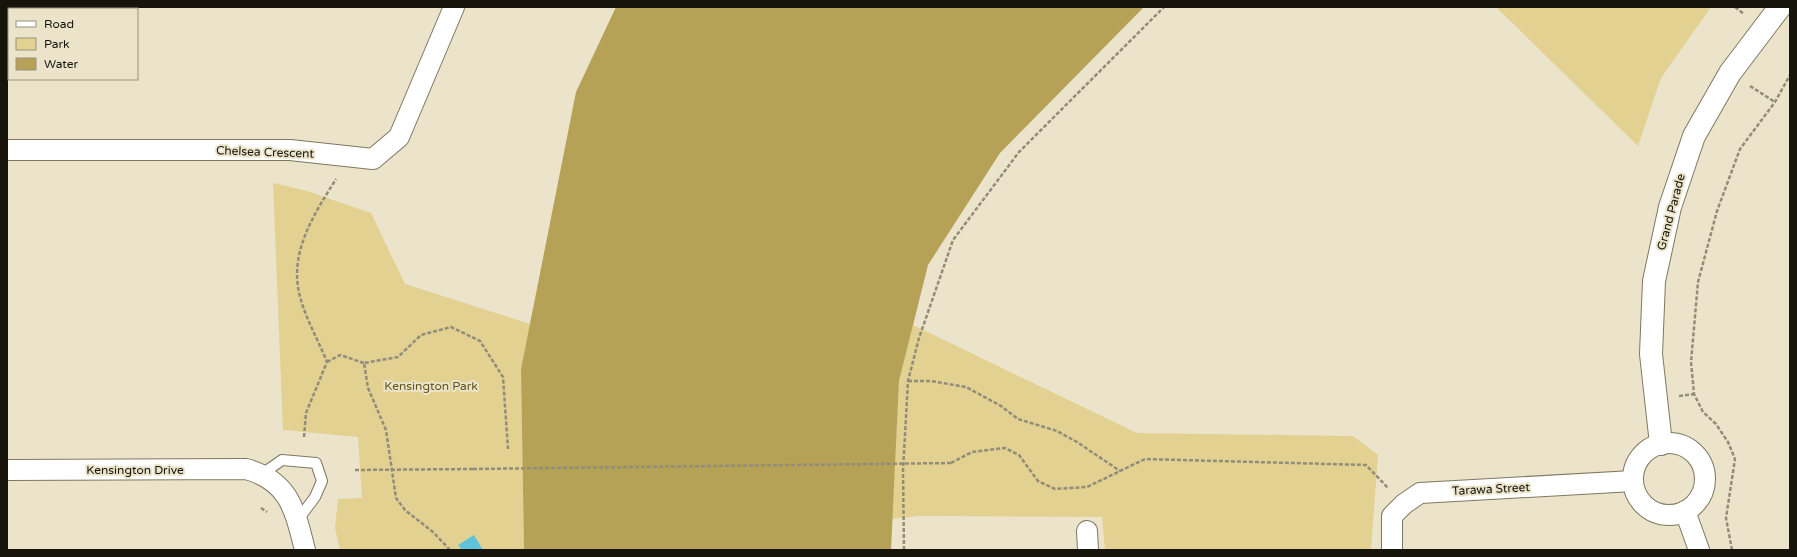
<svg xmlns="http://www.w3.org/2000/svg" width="1797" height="557" viewBox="0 0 1797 557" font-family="'Varela Round',sans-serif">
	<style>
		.green { fill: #e2d190 }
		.water { fill: #b6a257 }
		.building { fill: #60c3db }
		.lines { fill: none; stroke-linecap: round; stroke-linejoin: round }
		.service-casing { stroke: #7e7861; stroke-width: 12 }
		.minor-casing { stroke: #7e7861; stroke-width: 22 }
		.tertiary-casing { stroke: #7e7861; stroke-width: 24 }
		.path { stroke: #918d7a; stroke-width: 2.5; stroke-dasharray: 4 2; stroke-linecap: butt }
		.service { stroke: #fff; stroke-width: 10 }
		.minor { stroke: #fff; stroke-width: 20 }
		.tertiary { stroke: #fff; stroke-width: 22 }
		.path-bridge { stroke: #918d7a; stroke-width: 2.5; stroke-dasharray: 4 2; stroke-linecap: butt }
		.labels { text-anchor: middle; stroke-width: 4; stroke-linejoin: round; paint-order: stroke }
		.street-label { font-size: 12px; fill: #16140b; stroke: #ebe4cb }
		.park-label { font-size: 12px; fill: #63551c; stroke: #ebe4cb }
	</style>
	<rect width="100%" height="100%" fill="#ebe4cb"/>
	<g class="green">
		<polygon points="1496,7 1711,7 1661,78 1638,146"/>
		<polygon points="273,183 307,191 371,213 405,284 530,324 521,369 524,550 340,550 335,528 338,499 362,498 358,437 283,430"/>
		<polygon points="913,325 1137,433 1353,436 1378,455 1371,550 1105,550 1102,517 918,516 892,519 899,381"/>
	</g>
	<polygon class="water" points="616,7 1144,7 1000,153 928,265 899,381 891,550 524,550 521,369 576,92"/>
	<polygon class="building" points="474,535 483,550 462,550 458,545"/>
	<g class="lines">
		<defs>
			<polyline id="service" points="262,474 282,460 316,463 322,481 315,497 297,521"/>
			<g id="minor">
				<polyline points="7,150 290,150 373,159 399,137 454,7"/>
				<circle cx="1669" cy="479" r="36"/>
				<path d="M7 470 246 469C290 481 295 511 305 550"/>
				<polyline points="1685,511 1699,550"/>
				<polyline points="1087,531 1088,550"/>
				<polyline points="1392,550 1392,516 1404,504 1420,493 1633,481"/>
			</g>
			<polyline id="tertiary" points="1661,444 1651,354 1654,281 1670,207 1694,136 1730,73 1780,7"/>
		</defs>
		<use href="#service" class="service-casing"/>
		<use href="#minor" class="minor-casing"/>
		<use href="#tertiary" class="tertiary-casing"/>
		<g class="path">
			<polyline points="1735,7 1744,14"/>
			<polyline points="1750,86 1775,102"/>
			<polyline points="327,362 340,355 364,363"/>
			<polyline points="908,381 931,381 966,387 1001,406 1018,419 1057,431 1077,442 1120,471"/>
			<polyline points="1679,396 1694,394"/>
			<path d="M304 437 306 413 327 362C319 342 307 321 301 300 287 255 313 216 336 179"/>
			<polyline points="951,463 972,452 1005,448 1019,455 1038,481 1055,489 1087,487 1145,459 1366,465 1388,488"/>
			<polyline points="355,470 473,469"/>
			<polyline points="261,508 267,512"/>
			<polyline points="450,550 433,532 405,510 396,498 386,430 368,388 364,363 398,357 421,335 451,327 480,341 503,377 508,449"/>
			<polyline points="904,550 903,471 908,381 919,338 953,240 1019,152 1164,7"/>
			<polyline points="1732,550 1726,518 1735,459 1728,442 1716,424 1703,412 1694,394 1691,362 1698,282 1717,211 1740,149 1775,102 1790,75"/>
		</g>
		<use href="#service" class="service"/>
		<use href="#minor" class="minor"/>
		<use href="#tertiary" class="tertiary"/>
		<polyline class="path-bridge" points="473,469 951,463"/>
	</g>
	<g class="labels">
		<g class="street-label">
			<text transform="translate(265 152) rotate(2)" y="4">Chelsea Crescent</text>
			<text transform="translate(1671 212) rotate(-75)" y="4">Grand Parade</text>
			<text x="135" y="474">Kensington Drive</text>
			<text transform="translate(1491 489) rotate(-3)" y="4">Tarawa Street</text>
		</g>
		<g class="park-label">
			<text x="431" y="390">Kensington Park</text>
		</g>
	</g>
	<rect width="1797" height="557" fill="none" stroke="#16140b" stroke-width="16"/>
	<rect x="8" y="8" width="130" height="72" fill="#ebe4cb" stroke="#96917e"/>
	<rect x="16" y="21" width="20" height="6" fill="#ffffff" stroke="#96917e"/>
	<text x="44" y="28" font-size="12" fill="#16140b">Road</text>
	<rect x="16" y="38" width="20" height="12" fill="#e2d190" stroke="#96917e"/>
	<text x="44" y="48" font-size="12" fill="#16140b">Park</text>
	<rect x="16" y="58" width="20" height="12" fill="#b6a257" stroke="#96917e"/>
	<text x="44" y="68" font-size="12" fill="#16140b">Water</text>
</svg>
